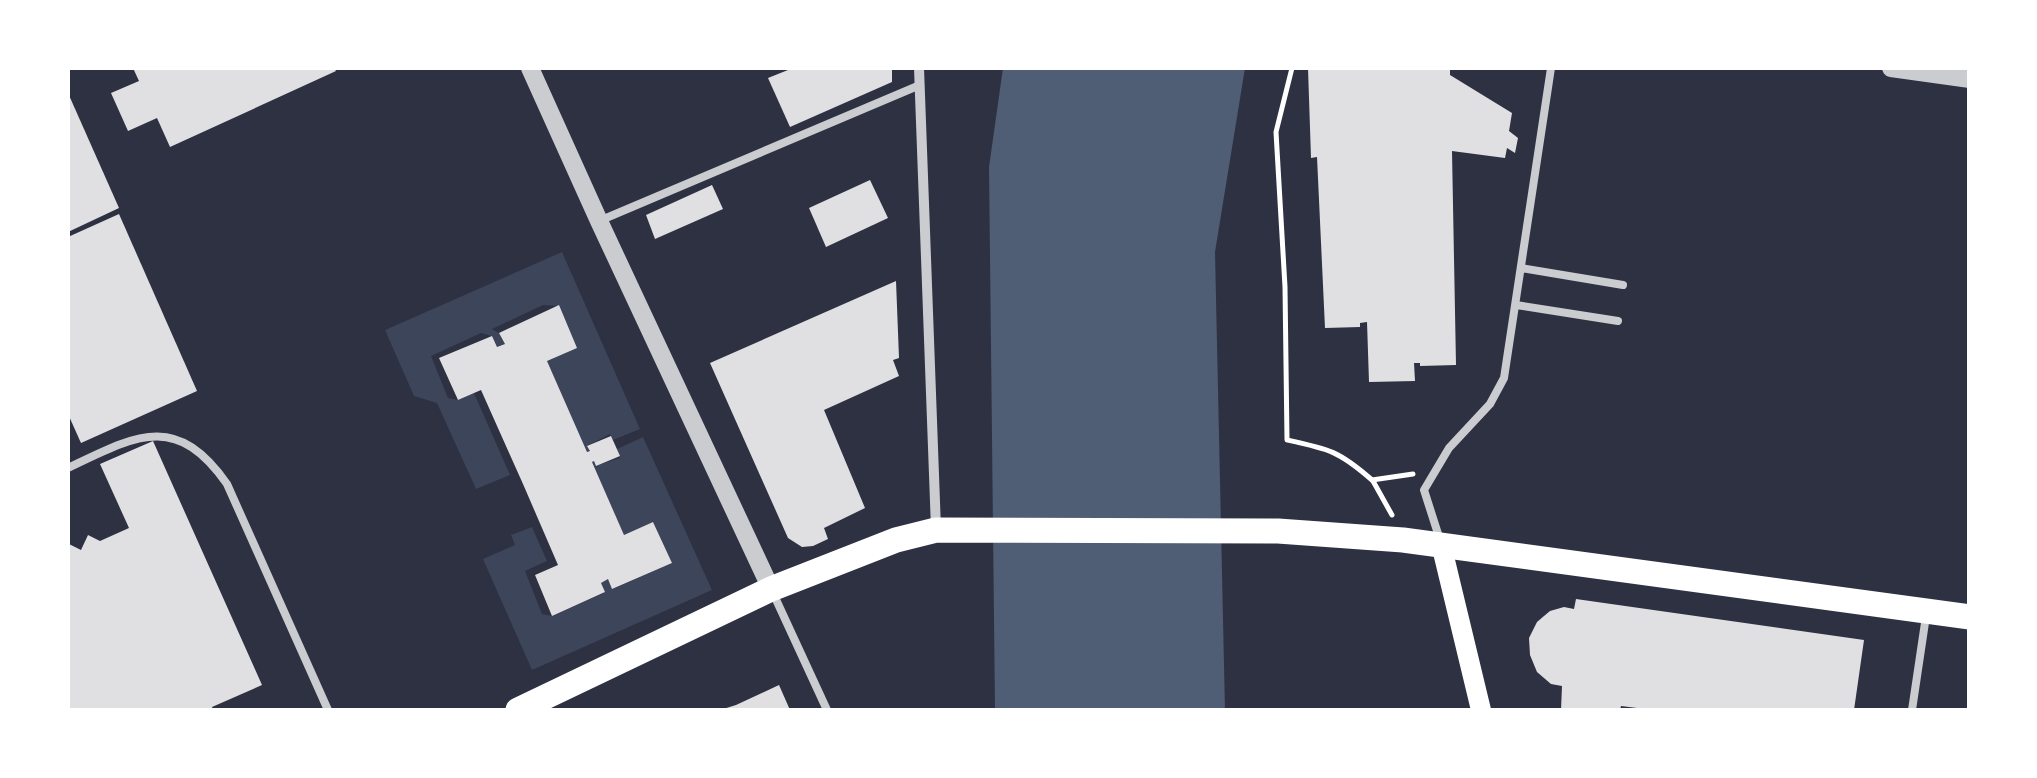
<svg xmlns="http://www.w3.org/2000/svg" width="2037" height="778" viewBox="0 0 2037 778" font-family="'Sofia Sans Condensed',sans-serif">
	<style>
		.green { fill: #3c4559 }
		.water { fill: #4f5d75 }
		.building { fill: #e0e0e3 }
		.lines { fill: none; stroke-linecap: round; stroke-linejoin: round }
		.path { stroke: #fff; stroke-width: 5 }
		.service { stroke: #caccd0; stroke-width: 8 }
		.minor { stroke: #caccd0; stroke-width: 10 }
		.tertiary { stroke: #caccd0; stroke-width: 18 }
		.secondary { stroke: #fff; stroke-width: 20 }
		.primary { stroke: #fff; stroke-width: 25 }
	</style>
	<rect width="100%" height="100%" fill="#2d3142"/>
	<g class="green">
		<polygon points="562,252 640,429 613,440 610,434 589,445 588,443 590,451 587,452 547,361 558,306 543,305 492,329 499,333 505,344 497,347 492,336 481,333 431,356 448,398 458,400 474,393 510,475 476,489 437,403 414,396 385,330"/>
		<polygon points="643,437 712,590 532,670 483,559 515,545 511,535 532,527 547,561 525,571 542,614 552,616 604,593 601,583 608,579 613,589 672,563 653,522 624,535 592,462 594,461 597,468 598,465 620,458 617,449"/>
	</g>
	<polygon class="water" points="1003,68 1245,68 1215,252 1225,710 995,710 989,167"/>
	<g class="building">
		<polygon points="133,68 334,68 336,71 170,147 157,118 128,131 111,93 139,81"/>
		<polygon points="793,68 892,68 892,82 790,127 768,78"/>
		<polygon points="1308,68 1450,68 1450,75 1512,113 1509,131 1518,138 1515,153 1507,148 1505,158 1452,151 1456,365 1420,366 1420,363 1414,363 1415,381 1369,382 1367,322 1360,323 1360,327 1325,328 1317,157 1311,158"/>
		<polygon points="68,93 119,208 68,232"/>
		<polygon points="870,180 888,218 826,247 809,208"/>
		<polygon points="712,185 723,209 655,239 646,215"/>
		<polygon points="119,214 197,391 81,443 68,414 68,237"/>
		<polygon points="896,281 899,358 893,360 899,376 824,410 865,508 824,528 828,539 813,546 802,547 788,538 710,363"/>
		<polygon points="559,305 577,348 547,361 587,452 590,451 587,446 611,436 620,456 596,466 594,461 592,462 624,535 653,522 672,563 612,589 608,579 601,583 605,592 552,616 535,575 558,565 523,484 481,390 458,400 439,358 492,336 497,347 505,344 499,333"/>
		<polygon points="153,441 262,685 212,707 213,710 68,710 68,547 69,544 81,550 88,535 100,541 129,528 100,464"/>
		<polygon points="1576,599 1864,640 1854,710 1653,710 1621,706 1620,710 1561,710 1562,686 1551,684 1537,672 1530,655 1529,638 1537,622 1544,616 1550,611 1564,607 1574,609"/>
		<polygon points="779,685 790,710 720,710 736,705"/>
	</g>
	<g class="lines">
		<g class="path">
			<path d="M1292 68 1276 132 1285 287 1287 440C1329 449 1339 451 1372 480L1413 474"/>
			<polyline points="1373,481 1392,515"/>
		</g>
		<g class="service">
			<polyline points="599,221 920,85"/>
			<polyline points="1521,268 1623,285"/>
			<polyline points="1516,305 1618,321"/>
			<path d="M68 468C135 436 176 411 227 484L328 710"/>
			<polyline points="1440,540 1424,490 1449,448 1490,404 1504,378 1551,68"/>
			<polyline points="773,593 827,710"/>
			<polyline points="1912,710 1926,616"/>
		</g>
		<polyline class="minor" points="919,68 936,529"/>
		<g class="tertiary">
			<polyline points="530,68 599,221 771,589"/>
			<polyline points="1891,68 1970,79"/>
		</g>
		<polyline class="secondary" points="1441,544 1481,710"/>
		<polyline class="primary" points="518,710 771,589 896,540 936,530 1278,531 1403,540 1970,617"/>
	</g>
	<rect width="2037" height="778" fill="none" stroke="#ffffff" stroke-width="140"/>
</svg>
